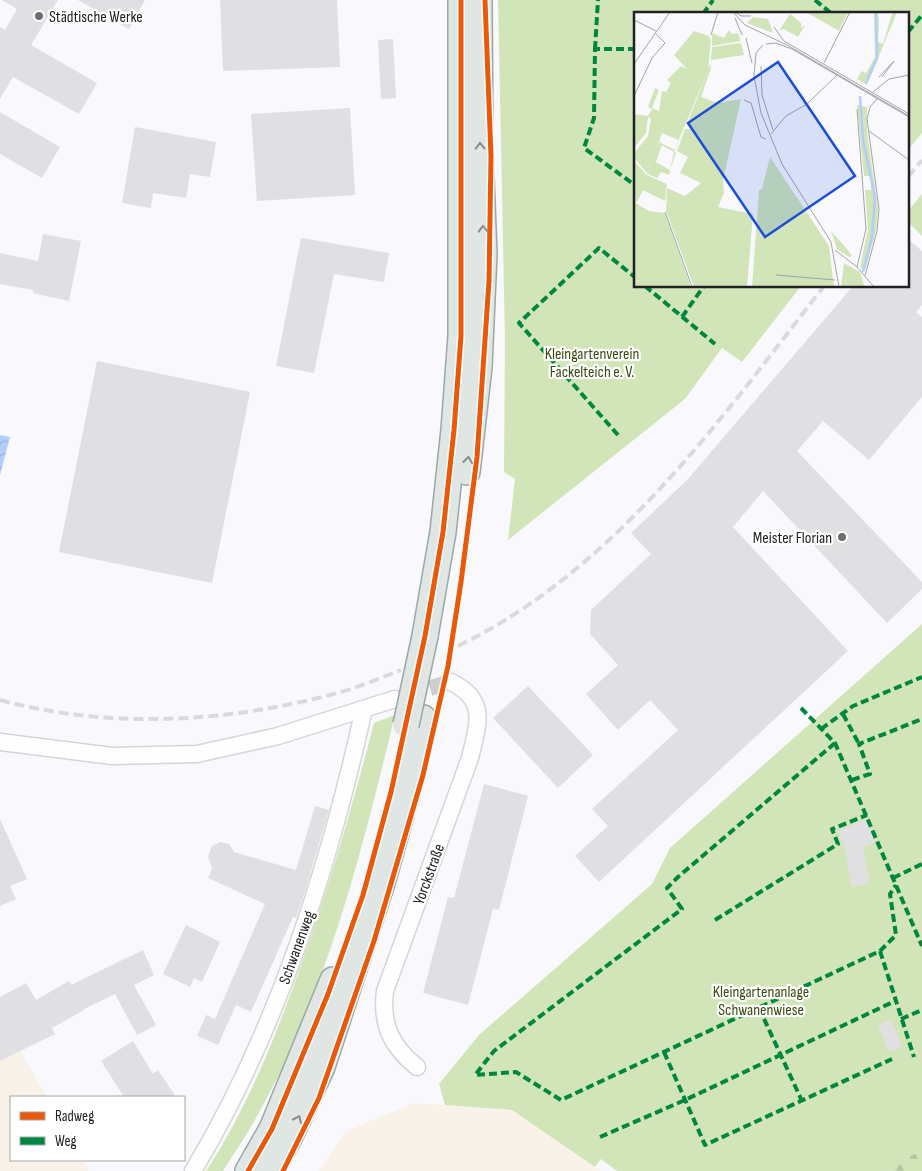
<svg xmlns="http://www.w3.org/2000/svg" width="922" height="1171" viewBox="0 0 922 1171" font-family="'Sofia Sans Condensed',sans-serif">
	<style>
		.commercial { fill: #f9f2e9 }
		.green { fill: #d1e5b9 }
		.forest { fill: url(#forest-firs) }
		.water { fill: url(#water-waves) }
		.building { fill: #e0e0e3 }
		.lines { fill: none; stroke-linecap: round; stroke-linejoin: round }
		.street-tunnel { stroke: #ceced2; stroke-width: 16; stroke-dasharray: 16 8; stroke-linecap: butt }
		.street-casing { stroke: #d5d5d9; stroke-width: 19 }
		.primary-casing { stroke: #9ba8a6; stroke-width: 28 }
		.street { stroke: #fefeff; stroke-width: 16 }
		.primary { stroke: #dfe6e4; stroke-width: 25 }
		.rail { stroke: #dadadb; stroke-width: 4; stroke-dasharray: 10 5; stroke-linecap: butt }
		.primary-bridge-casing { stroke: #9ba8a6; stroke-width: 28; stroke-linecap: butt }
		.primary-bridge { stroke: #dfe6e4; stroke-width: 25 }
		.quiet { stroke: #00873e; stroke-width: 4; stroke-dasharray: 8 4; stroke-linecap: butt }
		.cycleway-casing { stroke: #fff; stroke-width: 8 }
		.cycleway { stroke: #e8590c; stroke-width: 5 }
		.oneway { stroke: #8a8d8e }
		.poi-dot { fill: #6d6d71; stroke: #fff; stroke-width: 2 }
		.labels { text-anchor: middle; stroke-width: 4.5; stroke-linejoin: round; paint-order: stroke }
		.poi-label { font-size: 16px; fill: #212125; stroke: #fff; text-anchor: start }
		.park-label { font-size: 16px; fill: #364d0f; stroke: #fff }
		.street-label { font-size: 16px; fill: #212125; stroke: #fff }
		.inset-river { fill: none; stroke: #b2cefa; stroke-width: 2.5 }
		.inset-road { fill: none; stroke: #a3a3a7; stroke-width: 1 }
		.view { fill: #1d4ed8; fill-opacity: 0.15; stroke: #1d4ed8; stroke-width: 2.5 }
		.inset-edge { fill: none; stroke: #212125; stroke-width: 2.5 }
	</style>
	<defs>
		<pattern id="forest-firs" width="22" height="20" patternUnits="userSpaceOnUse" patternTransform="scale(1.25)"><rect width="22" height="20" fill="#d1e5b9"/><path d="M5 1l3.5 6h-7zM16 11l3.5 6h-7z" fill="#b3c49f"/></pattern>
		<pattern id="water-waves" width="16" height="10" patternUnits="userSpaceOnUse" patternTransform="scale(1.25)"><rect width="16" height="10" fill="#b2cefa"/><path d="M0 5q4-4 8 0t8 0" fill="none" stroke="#99b1d6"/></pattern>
	</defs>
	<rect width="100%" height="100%" fill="#f9f9fd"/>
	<g class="commercial">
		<polygon points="0,1017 47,1097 11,1097 11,1160 82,1160 89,1171 0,1171"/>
		<polygon points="414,1103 512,1110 601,1171 318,1171 346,1131"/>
	</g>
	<g class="green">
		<polygon points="498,0 922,0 922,133 908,150 908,14 636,14 636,286 801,286 742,362 722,348 685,399 508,540 515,479 504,472 505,340"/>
		<polygon points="922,194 922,236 908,222 908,211"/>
		<polygon points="922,624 922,1171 617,1171 601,1159 595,1167 512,1110 445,1105 439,1084 479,1035 652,884 670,848"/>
		<path d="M395 715C362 851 327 993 257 1116 247 1135 234 1153 223 1171H206C248 1107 277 1034 302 962 330 884 353 804 374 723Z"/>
	</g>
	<polygon class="forest" points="915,1154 922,1155 922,1170 891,1171 899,1161"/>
	<polygon class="water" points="0,435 10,437 0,475"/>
	<g class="building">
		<polygon points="2,0 58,0 31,45 97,83 79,114 13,77 0,99 0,27 5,30 17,9"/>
		<polygon points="78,0 145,0 129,29"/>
		<polygon points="220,0 337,0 340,67 223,71"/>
		<polygon points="393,39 396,98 381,99 378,40"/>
		<polygon points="350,108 355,195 257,201 251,114"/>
		<polygon points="0,112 60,147 42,178 0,154"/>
		<polygon points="135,127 216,142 210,177 190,174 186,198 153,193 151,208 122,203"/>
		<polygon points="43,234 81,241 69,301 33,293 33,290 0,284 0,253 38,261"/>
		<polygon points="301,238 389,253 384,282 334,274 314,373 276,366"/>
		<polygon points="908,239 922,251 922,305 916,312 922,317 922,397 869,460 823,421 797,451 922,582 922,589 887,623 763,491 733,527 848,651 599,882 575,856 608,826 592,809 678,730 650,700 618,730 586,694 618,665 590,634 591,610 651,554 631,533 688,479 853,286 908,286"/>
		<polygon points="97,361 250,392 212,583 59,552"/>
		<polygon points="528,686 593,755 558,788 493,718"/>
		<polygon points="484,784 528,796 499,910 493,909 468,1005 423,993 448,897 454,898"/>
		<polygon points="315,806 329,810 307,885 296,918 293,917 251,1012 236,1005 218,1045 197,1036 206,1015 215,1019 265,904 208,878 212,869 208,856 212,846 220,842 229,844 234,852 296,870"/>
		<polygon points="0,819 27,879 10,886 16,899 0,906"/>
		<polygon points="866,819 876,842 863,848 870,883 852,887 844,845 838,831"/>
		<polygon points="186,925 220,942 202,982 194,978 190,987 163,974"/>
		<polygon points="143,950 154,975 134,985 156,1025 137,1035 115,994 84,1009 84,1010 52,1028 55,1034 0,1061 0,997 26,983 36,1000 69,981 71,985"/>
		<polygon points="891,1020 902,1047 889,1052 878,1025"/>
		<polygon points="133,1041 153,1074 158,1070 176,1097 124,1097 101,1061"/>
	</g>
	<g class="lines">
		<polyline class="street-tunnel" points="407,695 451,682"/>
		<defs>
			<g id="street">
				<polyline points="0,742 112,756 197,754 278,736 395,699"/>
				<path d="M417 1067C391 1046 381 1025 385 991L470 758C478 724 488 700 451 682"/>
				<path d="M193 1171C278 1029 328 870 364 709"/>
			</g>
			<g id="primary">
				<polyline points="467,472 479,367 484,254 480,151 479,0"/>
				<polyline points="425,636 443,532 454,430 461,336 461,0"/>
				<polyline points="248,1171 272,1129 333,980"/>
				<polyline points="270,1171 289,1138 322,1067 382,883 401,815 423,718"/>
			</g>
		</defs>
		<use href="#street" class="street-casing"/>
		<use href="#primary" class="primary-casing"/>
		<use href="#street" class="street"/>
		<use href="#primary" class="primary"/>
		<g class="rail">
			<polyline points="908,177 922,160"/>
			<path d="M458 646C616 569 719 421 824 286"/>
			<path d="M0 700C108 729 222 723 330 695 354 689 378 679 401 670"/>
		</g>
		<defs>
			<polyline id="primary-bridge" points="406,725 425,636"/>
		</defs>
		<use href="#primary-bridge" class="primary-bridge-casing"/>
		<use href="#primary-bridge" class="primary-bridge"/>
		<g class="quiet">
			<polyline points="815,0 832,14"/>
			<polyline points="703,14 713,0"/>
			<polyline points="908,32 922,15"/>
			<polyline points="595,49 598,0"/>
			<polyline points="636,49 595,49 594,118 584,148 636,186"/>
			<polyline points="645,286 715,344"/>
			<polyline points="682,317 704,286"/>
			<polyline points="618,435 519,323 599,248 636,278"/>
			<polyline points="801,708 835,743 922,946"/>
			<polyline points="843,714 859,744"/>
			<polyline points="821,729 853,706 922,677"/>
			<polyline points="835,743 678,877 667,888 682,909 494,1051 475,1075 516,1072 561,1100 880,951 896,935 890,894 896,885"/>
			<polyline points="852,780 870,774 859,744 922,719"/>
			<polyline points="893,878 922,864"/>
			<polyline points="715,920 838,844 832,829 867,815"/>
			<polyline points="880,951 914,1057"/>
			<polyline points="759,1008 802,1101"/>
			<polyline points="901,1019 922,1010"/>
			<polyline points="664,1052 705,1145 892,1059"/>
			<polyline points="600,1137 685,1100 895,1001"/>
		</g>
		<defs>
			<g id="cycleway">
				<polyline points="248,1171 272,1129 328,994 363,895 391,792 425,636 443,532 454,430 461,336 461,0"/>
				<polyline points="283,1171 319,1098 374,941 423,775 448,666 461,582 477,457 489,281 491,156 485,0"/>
			</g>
		</defs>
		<use href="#cycleway" class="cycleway-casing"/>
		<use href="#cycleway" class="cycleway"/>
	</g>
	<defs><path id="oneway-chevron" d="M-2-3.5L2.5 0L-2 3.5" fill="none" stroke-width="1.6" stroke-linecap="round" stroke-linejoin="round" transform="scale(1.25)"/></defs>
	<g class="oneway">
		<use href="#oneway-chevron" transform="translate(480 146) rotate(-91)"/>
		<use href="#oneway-chevron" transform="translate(483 229) rotate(-92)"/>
		<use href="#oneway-chevron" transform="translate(468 460) rotate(-84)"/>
		<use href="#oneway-chevron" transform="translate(298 1119) rotate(-66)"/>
	</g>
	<g class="poi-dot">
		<circle cx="39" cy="16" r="5"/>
		<circle cx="842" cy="537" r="5"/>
	</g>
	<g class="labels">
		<g class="poi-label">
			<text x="49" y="22">Städtische Werke</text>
			<text x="832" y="543" text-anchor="end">Meister Florian</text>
		</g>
		<g class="park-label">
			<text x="592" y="359">Kleingartenverein<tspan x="592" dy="18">Fackelteich e. V.</tspan></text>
			<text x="761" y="997">Kleingartenanlage<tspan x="761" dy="18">Schwanenwiese</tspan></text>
		</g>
		<g class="street-label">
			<text transform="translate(428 874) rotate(-70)" y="6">Yorckstraße</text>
			<text transform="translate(296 947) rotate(-70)" y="6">Schwanenweg</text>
		</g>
	</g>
	<g transform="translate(634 12)">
		<rect width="275" height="275" fill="#f9f9fd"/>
		<path d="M172 0H214L205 19ZM240 0H243L245 8 244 30 249 32 258 2 263 0 233 73 223 67 228 59 232 61 241 45ZM156 2 167 11V16L171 13 164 25 150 17 145 19ZM119 5 134 7 139 21 113 11ZM95 18 98 22 104 21 107 29 78 34V21L90 26ZM60 19 75 24 77 29 74 58 76 52 77 56 67 85 84 91 107 87 89 168 90 181 84 195 119 202 113 275H60L32 199 33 176 51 184 67 171 46 161 54 145 43 139 51 117H58L53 112 74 59 40 139 42 141 36 158 40 140 24 131 14 153 17 155 14 162 0 146V141L14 124 17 107 14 105 12 121 0 136V102L14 104 18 97 14 95 21 76 25 78 18 96 25 99 28 79 32 80 37 71 33 68 47 54 53 57 40 43ZM28 121 45 128 41 138 25 130ZM107 31 110 43 77 48 78 35ZM136 145 195 234 200 275H118L125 178 128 177ZM0 149 13 163 33 172 31 189 9 178 3 190 0 188Z" fill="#d1e5b9" fill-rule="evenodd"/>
		<path d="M24 131 28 133 22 150 36 158 35 163 27 160 23 166 14 162 17 155 14 152ZM197 219 213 237 218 244 215 245 203 237Z" fill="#d1e5b9"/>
		<path d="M223 93 233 95V120L244 197 242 219 231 259 226 255 234 217 231 178H237V164H230ZM0 190 15 199 31 201 57 275H0ZM210 251 226 260 230 273 234 275H207Z" fill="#d1e5b9"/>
		<path class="inset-river" d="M232 71 243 46 242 0M226 84 229 128 241 185 238 225 229 260"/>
		<path class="inset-road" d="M99 0 111 13 153 33 275 104M101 0 107 4H117M101 6 108 23M0 8 22 19M140 15 150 29 275 102M77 23 84 0M112 26 118 51M132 32 142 31 158 37 275 105M129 33 122 41 120 64 127 101 148 152 197 230 205 275M190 51 216 0M0 52 36 0M127 54 128 83 139 118M245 65 260 49 248 65M239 80 255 67 275 63M0 84 18 46 31 31 21 21M110 88 117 91 127 125 132 127M223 97 232 217 223 255M235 119 275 148M137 122 152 104 173 92 203 63M31 200 58 275M201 238 223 255 240 275M142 263 201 268M231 264 243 219 245 197 233 107 236 95 243 87"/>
		<path class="view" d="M144 50 221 164 131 225 54 111Z"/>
		<rect width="275" height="275" class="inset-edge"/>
	</g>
	<rect x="10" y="1096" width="175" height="65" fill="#ffffff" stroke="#a6a6a8"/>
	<rect x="20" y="1112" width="25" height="8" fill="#e8590c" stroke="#a6a6a8"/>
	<text x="55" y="1121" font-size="15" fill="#212125">Radweg</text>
	<rect x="20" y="1137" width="25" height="8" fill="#00873e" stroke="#a6a6a8"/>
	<text x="55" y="1146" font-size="15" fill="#212125">Weg</text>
</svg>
